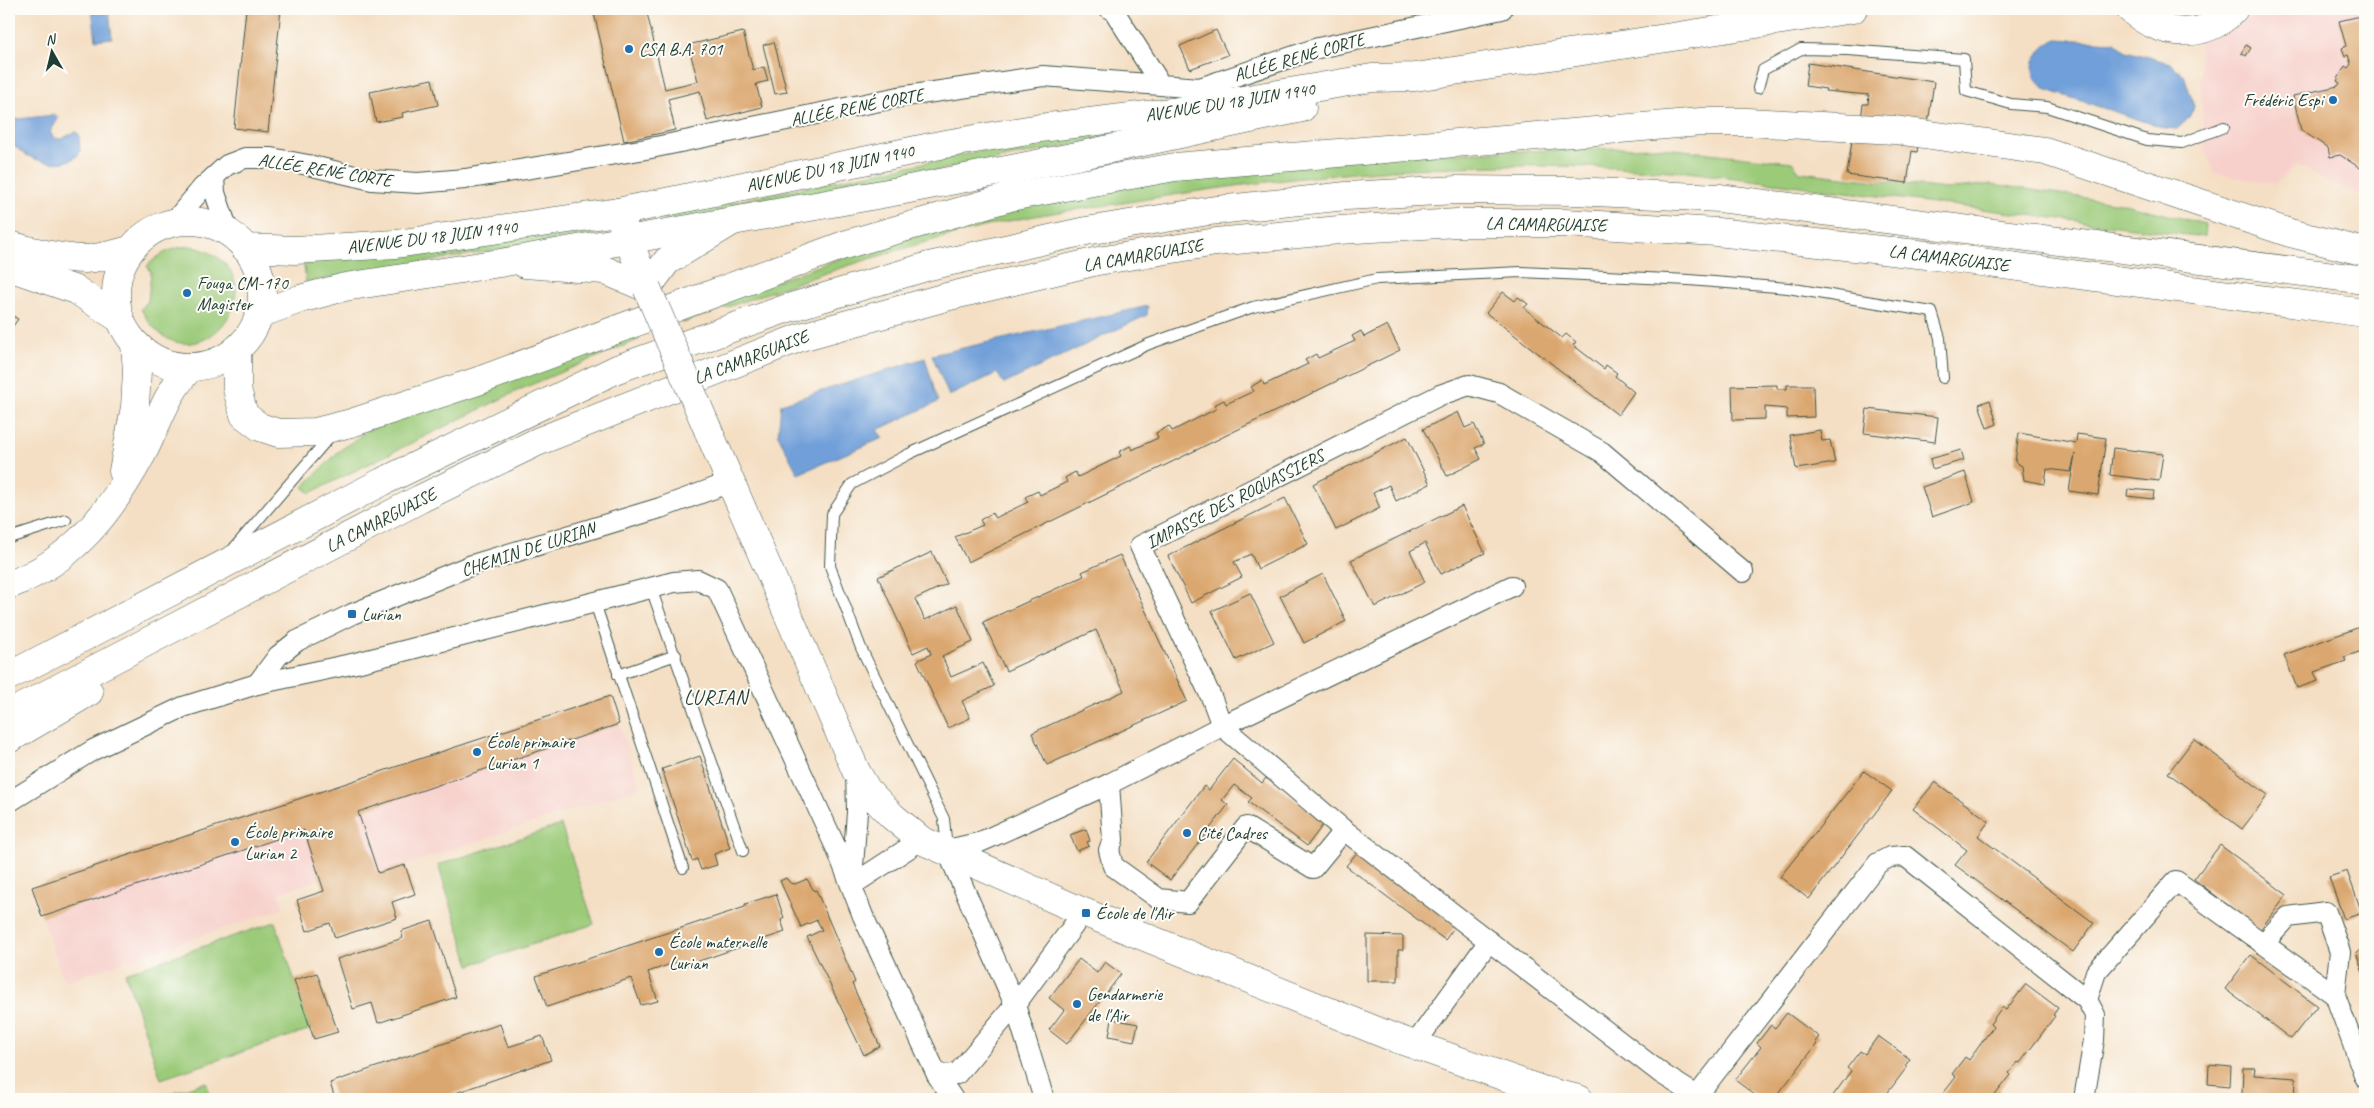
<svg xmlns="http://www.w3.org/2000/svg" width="2374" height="1108" viewBox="0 0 2374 1108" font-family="Caveat,sans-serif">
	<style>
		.built { fill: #f7d0cb }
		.green { fill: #9bca79; stroke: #5d8456 }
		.water { fill: #709fd9; stroke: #486e86 }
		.building { fill: #dba76f }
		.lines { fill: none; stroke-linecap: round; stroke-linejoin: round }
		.lane-casing { stroke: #3f554a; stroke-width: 12 }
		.street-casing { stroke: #3f554a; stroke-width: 22 }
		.secondary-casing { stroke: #3f554a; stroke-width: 29 }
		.primary-casing { stroke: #3f554a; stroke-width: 29 }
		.highway-casing { stroke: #3f554a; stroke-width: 29 }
		.lane { stroke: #fff; stroke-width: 10 }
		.street { stroke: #fff; stroke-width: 20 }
		.secondary { stroke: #fff; stroke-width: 28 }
		.primary { stroke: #fff; stroke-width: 28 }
		.highway { stroke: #fff; stroke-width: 28 }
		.secondary-bridge-casing { stroke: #3f554a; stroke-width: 29; stroke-linecap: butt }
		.secondary-bridge { stroke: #fff; stroke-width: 28 }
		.poi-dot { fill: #1f6fb2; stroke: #fdfcf7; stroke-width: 2 }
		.labels { text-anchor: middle; stroke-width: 4; stroke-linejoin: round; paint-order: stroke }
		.poi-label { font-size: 18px; fill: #1f3d34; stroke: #fdfcf7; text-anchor: start }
		.street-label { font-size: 18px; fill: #1f3d34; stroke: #fdfcf7 }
		.quarter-label { font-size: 20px; letter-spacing: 1px; fill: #1f3d34; stroke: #fdfcf7 }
	</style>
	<rect width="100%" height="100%" fill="#fdfcf7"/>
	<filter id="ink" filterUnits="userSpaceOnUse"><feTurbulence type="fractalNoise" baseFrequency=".02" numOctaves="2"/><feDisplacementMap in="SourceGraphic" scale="10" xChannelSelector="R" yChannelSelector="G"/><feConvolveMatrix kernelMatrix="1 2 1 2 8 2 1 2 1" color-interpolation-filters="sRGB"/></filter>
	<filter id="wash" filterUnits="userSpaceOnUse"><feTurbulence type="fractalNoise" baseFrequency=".0096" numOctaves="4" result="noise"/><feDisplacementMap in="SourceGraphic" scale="20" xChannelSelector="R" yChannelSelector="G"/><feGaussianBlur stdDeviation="1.12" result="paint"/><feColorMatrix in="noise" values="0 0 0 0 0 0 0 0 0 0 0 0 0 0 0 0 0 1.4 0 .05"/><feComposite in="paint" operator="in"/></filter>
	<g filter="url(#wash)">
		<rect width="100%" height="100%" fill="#f4dfc4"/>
		<g class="built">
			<polygon points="2290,9 2365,9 2365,198 2295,165 2275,184 2214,173 2204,146 2199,42 2257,16"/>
			<polygon points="610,696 640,787 406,865 415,894 392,902 397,918 335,938 330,923 307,931 297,900 324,891 320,879 279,893 284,908 64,982 32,887"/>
		</g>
		<g class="green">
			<polygon points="1157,129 665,222 663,218 664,216 1074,132"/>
			<path d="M1654 147 1792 162 1800 172 1946 189 1992 184 2120 203 2205 224 2204 237 1687 172C1625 168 1564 165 1502 166 1375 167 1248 182 1123 203 1081 209 1038 214 996 224 889 249 786 286 683 323L679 315 873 247 1000 210 1152 181 1389 155Z"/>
			<polygon points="576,224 598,231 592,234 306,282 303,259"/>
			<path d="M190 246C296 270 192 406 141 309L148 301 151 272 147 266C160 253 171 248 190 246Z"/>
			<polygon points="635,331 640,339 521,389 310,493 303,487 338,452 368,430"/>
			<polygon points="561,825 594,924 470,965 438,865"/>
			<polygon points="275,922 311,1029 161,1079 125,973"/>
			<polygon points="206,1082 212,1099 153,1099"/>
		</g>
		<g class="water">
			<polygon points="92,9 109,9 112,38 96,40"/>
			<path d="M2057 39 2115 42 2126 51 2170 63 2184 75 2194 106 2191 116 2177 129 2165 128 2047 90C2021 74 2035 49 2057 39Z"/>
			<path d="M54 115 57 116 58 119 50 132 54 138 61 139 75 132 79 134 80 152C71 168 42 163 28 156 21 153 17 146 9 144V120Z"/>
			<polygon points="1148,306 1147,315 1004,384 997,373 949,396 932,355"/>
			<polygon points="925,358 938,402 877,430 883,438 798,474 778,435 781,404"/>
		</g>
		<g id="blocks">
			<g class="building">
				<polygon points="246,9 281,9 268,132 234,128"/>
				<polygon points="593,9 646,9 665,89 698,81 688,45 743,32 753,70 764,67 768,81 756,84 762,107 707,121 700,91 668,99 675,130 624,141"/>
				<polygon points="2365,15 2365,171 2340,155 2330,157 2328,148 2301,130 2293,96 2338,86 2340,83 2337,81 2345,66 2348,68 2351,64 2348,55 2345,56 2342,48 2346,46 2339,21"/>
				<polygon points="1216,30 1228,55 1190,69 1180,46"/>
				<polygon points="774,42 787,92 775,94 763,45"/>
				<polygon points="2246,45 2251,48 2246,56 2241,53"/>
				<polygon points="1808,63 1934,82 1928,124 1922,123 1917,152 1912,151 1907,183 1847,175 1853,133 1859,134 1863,104 1868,104 1869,95 1825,91 1826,89 1805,86"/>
				<polygon points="432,79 438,105 402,113 403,117 376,122 370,92"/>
				<polygon points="1503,292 1515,301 1518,297 1528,304 1524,308 1562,338 1566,334 1576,342 1573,345 1604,369 1606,365 1617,373 1615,376 1634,392 1618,415 1486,313"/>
				<polygon points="9,314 18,319 11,329 9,328"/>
				<polygon points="1387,325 1400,350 968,562 955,537 983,525 980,520 992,513 995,518 1028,502 1025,497 1038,491 1040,495 1067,482 1065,478 1075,472 1078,477 1121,456 1119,452 1130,446 1132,450 1158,438 1156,433 1169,426 1172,431 1216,409 1214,405 1224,400 1226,404 1254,391 1251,387 1262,380 1264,385 1308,364 1305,360 1316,354 1318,358 1355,341 1352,336 1361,331 1364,337"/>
				<polygon points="1777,385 1777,389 1787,389 1787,385 1813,385 1814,417 1787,418 1787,409 1765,407 1765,419 1733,420 1732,386"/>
				<polygon points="1990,400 1997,424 1987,428 1979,404"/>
				<polygon points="1867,409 1938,417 1935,442 1864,433"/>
				<polygon points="1458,412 1465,428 1474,424 1484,444 1475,448 1481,459 1447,476 1423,429"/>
				<polygon points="1820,430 1822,441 1830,440 1835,463 1796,469 1790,435"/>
				<polygon points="2019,433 2076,443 2077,434 2106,438 2098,495 2069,491 2075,454 2071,472 2047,469 2045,484 2024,480 2022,466 2015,462"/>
				<polygon points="1407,437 1430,484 1396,501 1389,485 1373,493 1380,508 1336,530 1313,484"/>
				<polygon points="2113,448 2163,454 2159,481 2110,475"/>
				<polygon points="1961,450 1964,460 1932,469 1930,459"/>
				<polygon points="1965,472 1974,502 1932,517 1922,487"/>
				<polygon points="2128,489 2154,491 2153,499 2127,496"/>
				<polygon points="1285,498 1308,544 1258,569 1251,554 1234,562 1242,577 1191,603 1168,556"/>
				<polygon points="1462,506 1485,553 1441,574 1425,543 1410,551 1425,582 1375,607 1351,560"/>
				<polygon points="932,552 947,584 915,599 925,620 957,605 973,642 942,656 951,677 983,663 994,686 962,701 970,718 948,728 917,661 931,654 928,646 913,653 878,577"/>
				<polygon points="1120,555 1187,701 1047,765 1032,733 1124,691 1096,630 1006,671 983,622 1084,576 1082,572"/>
				<polygon points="1323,574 1346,621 1304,643 1280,596"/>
				<polygon points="1250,593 1274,642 1236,660 1212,611"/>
				<polygon points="2365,625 2365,650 2344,657 2346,661 2314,672 2318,681 2297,688 2284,655"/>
				<polygon points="610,696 619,724 358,812 378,873 405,865 415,894 392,902 397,918 335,938 330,923 307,931 297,900 324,891 304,830 42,917 32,887"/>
				<polygon points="2194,739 2268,795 2242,829 2168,773"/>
				<polygon points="700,756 730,848 714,854 717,865 701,870 697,859 692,861 662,769"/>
				<polygon points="1233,759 1262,783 1266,778 1325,822 1307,846 1248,802 1252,798 1234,785 1222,800 1228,805 1170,880 1146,862 1204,786 1209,790"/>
				<polygon points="1864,771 1892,791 1809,899 1780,877"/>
				<polygon points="1935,782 1989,821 1978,836 2094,923 2073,952 1955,865 1967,850 1913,809"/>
				<polygon points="1086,829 1090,841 1087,842 1089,846 1077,851 1070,835"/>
				<polygon points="2220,845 2287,895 2260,930 2194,879"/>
				<polygon points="1358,851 1456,925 1445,940 1346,866"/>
				<polygon points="2347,871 2362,913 2344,919 2329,877"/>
				<polygon points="786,878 790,883 795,884 807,879 814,891 816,890 855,982 852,984 880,1046 864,1055 807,937 822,930 817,920 801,927 780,881"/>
				<polygon points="776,894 784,918 781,920 785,932 681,967 680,961 648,972 658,1001 641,1005 631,978 547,1007 536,976 745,907 745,904"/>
				<polygon points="432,921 456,997 378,1023 372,1003 353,1009 337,959 403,938 401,931"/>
				<polygon points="1367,935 1403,936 1403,950 1398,950 1398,981 1367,981"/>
				<polygon points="2365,949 2365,979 2356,952"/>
				<polygon points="2251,955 2317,1006 2291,1039 2225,989"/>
				<polygon points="1079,959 1097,973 1105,962 1121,974 1067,1044 1049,1030 1064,1010 1049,998"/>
				<polygon points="317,973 338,1032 314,1039 294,980"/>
				<polygon points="2026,984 2058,1008 2053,1015 2055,1016 2020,1063 2018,1062 2009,1073 2011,1075 1992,1099 1939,1099 1956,1077 1952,1074 1965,1057 1969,1060 1993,1027 1990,1024 2002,1007 2006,1010"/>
				<polygon points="1787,1013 1819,1037 1815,1042 1817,1044 1775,1098 1770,1095 1767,1099 1760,1099 1735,1080 1761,1047 1757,1043 1771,1025 1775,1028"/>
				<polygon points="1112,1019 1138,1024 1134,1041 1109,1036"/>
				<polygon points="500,1024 508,1047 542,1036 551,1060 438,1099 335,1099 330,1083"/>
				<polygon points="1878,1036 1910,1059 1905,1066 1907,1067 1883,1099 1835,1099 1832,1097 1851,1071 1847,1068 1860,1051 1865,1054"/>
				<polygon points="2209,1065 2231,1067 2230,1086 2208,1084"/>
				<polygon points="2243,1068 2255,1068 2254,1075 2296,1078 2295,1099 2252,1099 2253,1095 2242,1094"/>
			</g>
		</g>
	</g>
	<g filter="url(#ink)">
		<use href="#blocks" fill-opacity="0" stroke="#3f554a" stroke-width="1"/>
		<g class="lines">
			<defs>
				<g id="lane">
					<polyline points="1758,88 1763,70 1801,49 1848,50 1964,59 1966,91 2011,104 2047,107 2147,140 2182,143 2224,127"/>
					<polyline points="9,538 66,520"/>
					<polyline points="234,548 332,434"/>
					<polyline points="651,588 743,851"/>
					<polyline points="595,603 683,868"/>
					<polyline points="618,675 676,655"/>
					<polyline points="947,849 944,819 861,648 830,566 832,514 852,484 909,454 1149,344 1253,307 1377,279 1521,272 1689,280 1788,288 1932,312 1940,338 1943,378"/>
				</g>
				<g id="street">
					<polyline points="1110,9 1114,11 1156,77 1154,83"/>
					<polyline points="214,177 215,193 229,233"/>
					<polyline points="173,223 203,187 227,165 245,158 271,158 308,165 372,180 418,183 465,179 646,149 899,97 1043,76 1200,88 1318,48 1502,9"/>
					<polyline points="1512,586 1222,726 1212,699 1140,546 1440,395 1469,385 1499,393 1602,452 1743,572"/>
					<polyline points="257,684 278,656 297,641 352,614 472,565 660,508 731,482"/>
					<polyline points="1109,784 1113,840 1109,850 1113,866 1159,899 1188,902 1246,827 1313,868 1344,830"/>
					<polyline points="9,802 93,750 183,707 257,684 356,663 674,582 698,580 717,589 838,852 863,916 937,1075 953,1099"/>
					<polyline points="852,880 857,812 856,772"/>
					<polyline points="852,885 921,840"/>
					<polyline points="2263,944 2288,917 2326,912 2340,952 2335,995 2365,1077"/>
					<polyline points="2087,1000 2096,972 2176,881 2335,995"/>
					<polyline points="1415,1044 1489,941"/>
					<polyline points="937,1075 957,1074 1015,1005 1074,925 1081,911"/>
					<polyline points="1697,1096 1878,863 1890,857 1905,856 2087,1000 2095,1015 2094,1040 2084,1099"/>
					<polyline points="1044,1099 1015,1005 947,850 978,843 1109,784 1222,726 1344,830 1662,1074 1697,1096 1696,1099"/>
				</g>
				<g id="secondary">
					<polyline points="618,212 647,288"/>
					<polyline points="525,264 604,270 647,288"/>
					<polyline points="647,288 667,261 731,222"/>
					<polyline points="708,430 856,771 867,790 892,816 921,840 1081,911 1392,1037 1542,1090 1579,1099"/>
				</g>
				<g id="primary">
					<path d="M2130 9C2159 36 2205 42 2234 9"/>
					<circle cx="189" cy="294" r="73"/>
					<path d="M9 245C29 251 64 259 85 259 100 258 115 254 130 250"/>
					<polyline points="245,248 295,250 396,244 618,212 945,144 1040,128 1172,112 1372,78 1415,77 1853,9"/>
					<polyline points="9,267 76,290 120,319"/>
					<polyline points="259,314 300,299 345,287 500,263 904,190 1077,156 1302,108"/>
					<polyline points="123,471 135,407 137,371 135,344"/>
					<path d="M9 585C73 561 110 513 142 454 158 424 166 392 191 367"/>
				</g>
				<g id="highway">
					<polyline points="237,349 237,389 244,415 260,427 278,433 315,432 351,423 478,381 844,245 1010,197 1175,167 1701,122 1747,122 1895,130 2045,151 2290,233 2365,252"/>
					<polyline points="9,676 382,482 617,369 785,309 929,266 1086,231 1209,211 1346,196 1457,190 1574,191 1719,198 2365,280"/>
					<polyline points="9,714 420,499 537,442 801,337 946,297 1098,261 1216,242 1339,230 1457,223 1565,223 1717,232 1936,256 2365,313"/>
					<polyline points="9,739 89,692"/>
				</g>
			</defs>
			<use href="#lane" class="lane-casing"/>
			<use href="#street" class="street-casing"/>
			<use href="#secondary" class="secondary-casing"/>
			<use href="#primary" class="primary-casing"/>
			<use href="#highway" class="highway-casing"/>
			<use href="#lane" class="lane"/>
			<use href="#street" class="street"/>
			<use href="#secondary" class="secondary"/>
			<use href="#primary" class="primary"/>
			<use href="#highway" class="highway"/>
			<defs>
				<polyline id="secondary-bridge" points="647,288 708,430"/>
			</defs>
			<use href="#secondary-bridge" class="secondary-bridge-casing"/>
			<use href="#secondary-bridge" class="secondary-bridge"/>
		</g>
	</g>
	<g class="poi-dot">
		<circle cx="629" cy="49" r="5"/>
		<circle cx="2333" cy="100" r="5"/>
		<circle cx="187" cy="293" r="5"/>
		<rect x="347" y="609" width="10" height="10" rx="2.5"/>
		<circle cx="477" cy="752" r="5"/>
		<circle cx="1187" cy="833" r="5"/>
		<circle cx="235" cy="842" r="5"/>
		<rect x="1081" y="908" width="10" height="10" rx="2.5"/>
		<circle cx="659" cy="952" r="5"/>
		<circle cx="1077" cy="1004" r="5"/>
	</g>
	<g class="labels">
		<g class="poi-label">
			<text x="639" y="55">CSA B.A. 701</text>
			<text x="2323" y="106" text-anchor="end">Frédéric Espi</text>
			<text x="197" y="289">Fouga CM-170<tspan x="197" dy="21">Magister</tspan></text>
			<text x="362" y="620">Lurian</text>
			<text x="487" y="748">École primaire<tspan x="487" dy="21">Lurian 1</tspan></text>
			<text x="245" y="838">École primaire<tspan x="245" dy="21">Lurian 2</tspan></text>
			<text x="1197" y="839">Cité Cadres</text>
			<text x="1096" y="919">École de l'Air</text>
			<text x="669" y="948">École maternelle<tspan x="669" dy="21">Lurian</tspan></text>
			<text x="1087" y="1000">Gendarmerie<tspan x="1087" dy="21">de l'Air</tspan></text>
		</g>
		<g class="street-label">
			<text transform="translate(1299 57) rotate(-16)" y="6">ALLÉE RENÉ CORTE</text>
			<text transform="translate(1230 102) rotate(-9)" y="6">AVENUE DU 18 JUIN 1940</text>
			<text transform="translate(857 107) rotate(-11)" y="6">ALLÉE RENÉ CORTE</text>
			<text transform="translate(830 168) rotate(-12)" y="6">AVENUE DU 18 JUIN 1940</text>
			<text transform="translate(325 170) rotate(9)" y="6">ALLÉE RENÉ CORTE</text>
			<text transform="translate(1546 224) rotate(1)" y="6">LA CAMARGUAISE</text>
			<text transform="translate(432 237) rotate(-7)" y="6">AVENUE DU 18 JUIN 1940</text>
			<text transform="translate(1143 255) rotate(-10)" y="6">LA CAMARGUAISE</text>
			<text transform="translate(1949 258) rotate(7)" y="6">LA CAMARGUAISE</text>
			<text transform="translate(751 357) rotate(-21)" y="6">LA CAMARGUAISE</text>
			<text transform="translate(1235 499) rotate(-27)" y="6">IMPASSE DES ROQUASSIERS</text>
			<text transform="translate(381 520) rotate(-27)" y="6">LA CAMARGUAISE</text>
			<text transform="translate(528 549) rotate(-18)" y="6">CHEMIN DE LURIAN</text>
		</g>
		<g class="quarter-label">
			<text x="716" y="704">LURIAN</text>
		</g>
	</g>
	<rect width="2374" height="1108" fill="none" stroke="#fdfcf7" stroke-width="30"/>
	<g transform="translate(52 52) rotate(352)" stroke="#fdfcf7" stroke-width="4" paint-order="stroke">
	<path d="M0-4L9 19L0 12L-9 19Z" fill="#1f3d34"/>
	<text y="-8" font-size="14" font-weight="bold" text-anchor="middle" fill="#1f3d34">N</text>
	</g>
</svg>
